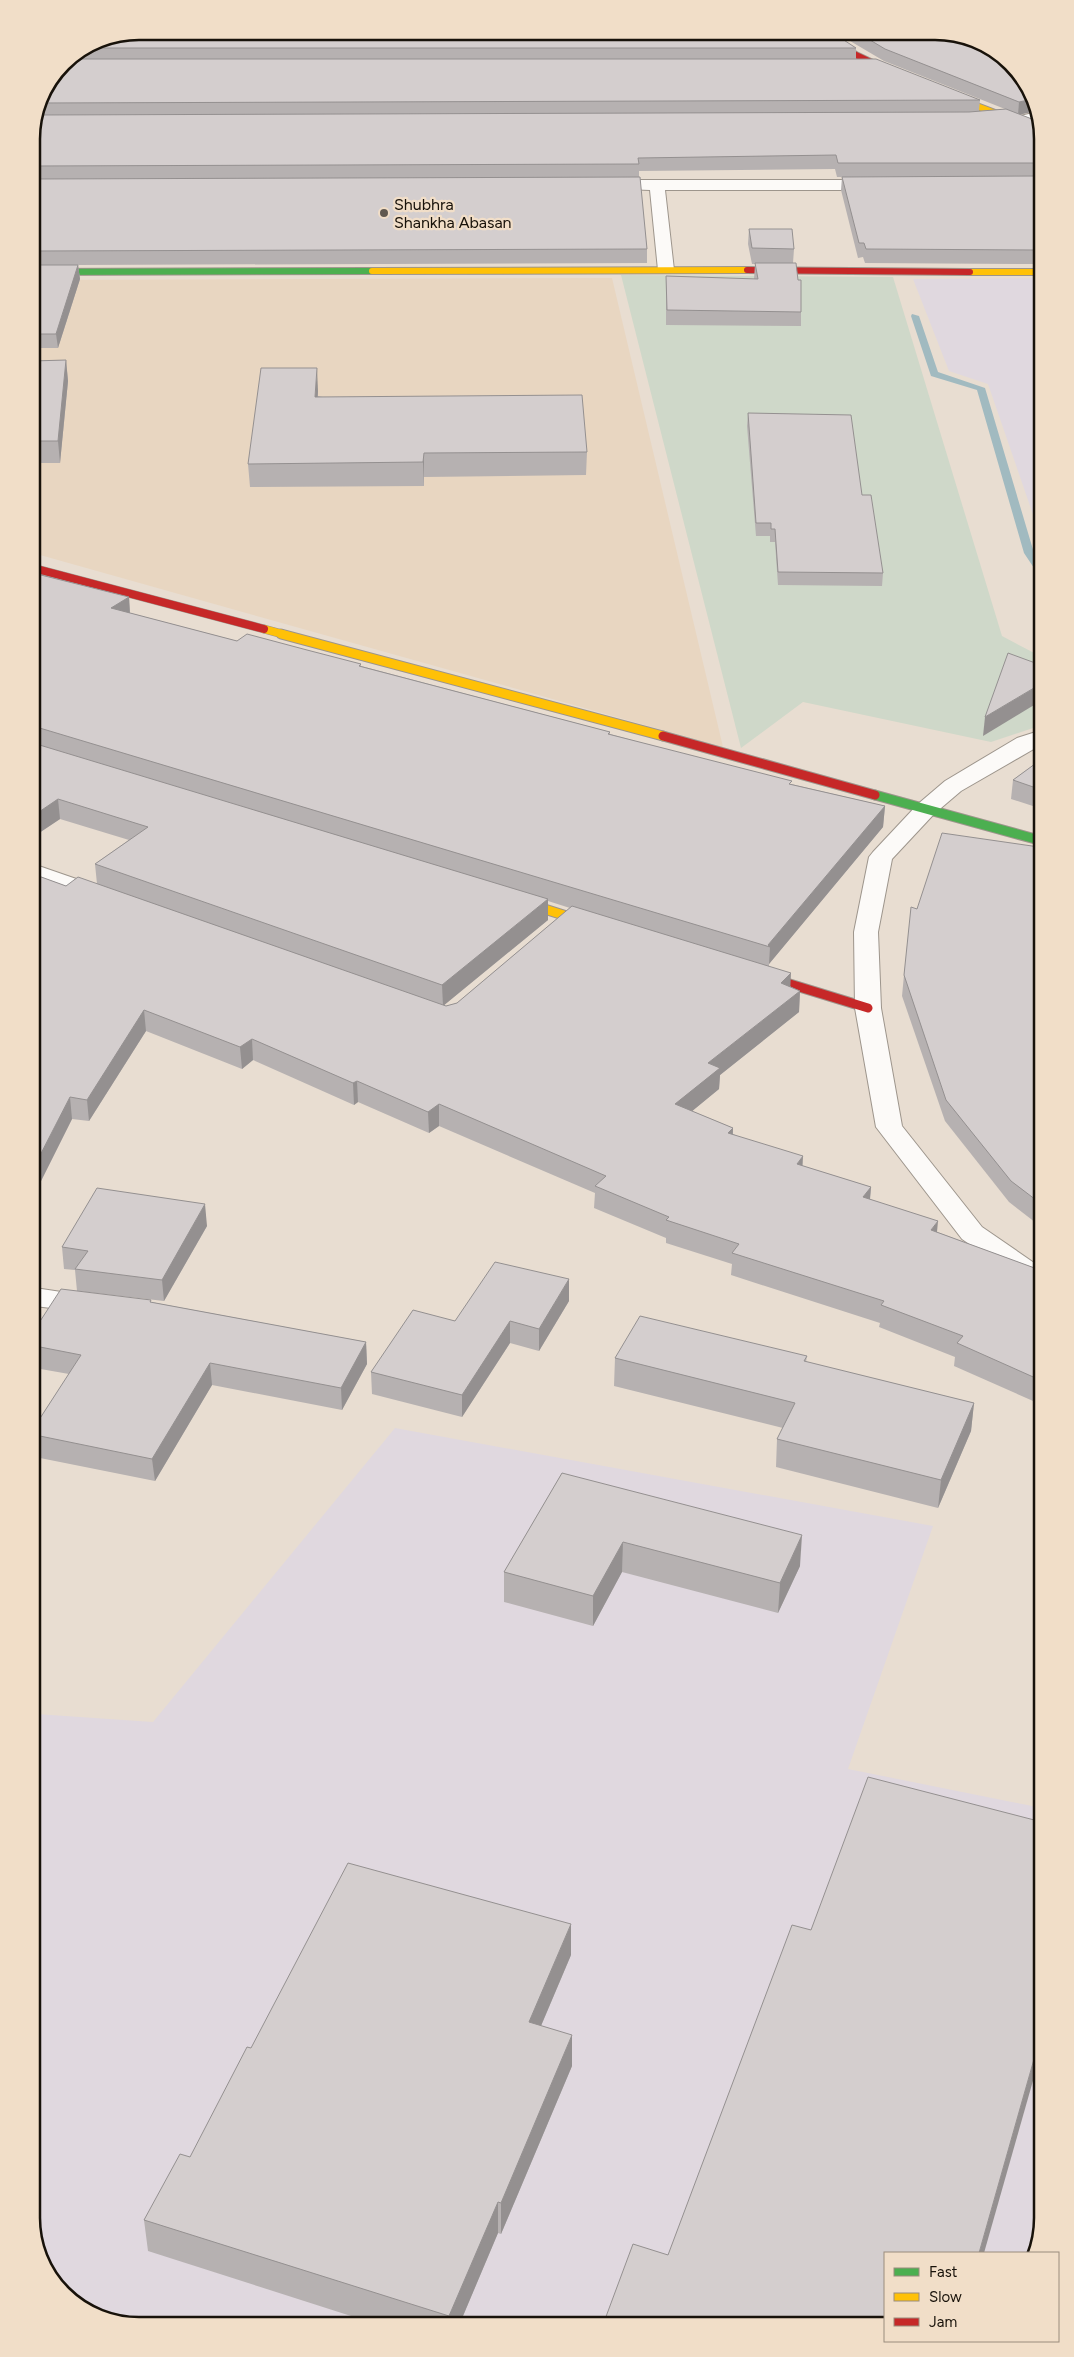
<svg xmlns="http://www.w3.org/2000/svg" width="1074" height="2357" viewBox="0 0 1074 2357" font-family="Figtree,sans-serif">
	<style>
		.built { fill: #e8d6c1 }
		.industrial { fill: #e0d8df }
		.green { fill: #cfd8c9 }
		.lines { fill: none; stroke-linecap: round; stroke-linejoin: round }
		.stream { fill: #a1bac0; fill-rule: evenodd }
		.street-casing { stroke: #9d958c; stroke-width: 2 }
		.fast-far1-casing { stroke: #9d958c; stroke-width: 8 }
		.fast-casing { stroke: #9d958c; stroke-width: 11 }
		.slow-far2-casing { stroke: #9d958c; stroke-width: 8 }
		.slow-far1-casing { stroke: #9d958c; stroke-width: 9 }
		.slow-casing { stroke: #9d958c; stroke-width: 11 }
		.jam-far2-casing { stroke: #9d958c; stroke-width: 8 }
		.jam-far1-casing { stroke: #9d958c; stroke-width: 9 }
		.jam-casing { stroke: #9d958c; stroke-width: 11 }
		.street { fill: #fcfaf8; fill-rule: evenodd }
		.fast-far1 { stroke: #4caf50; stroke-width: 6 }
		.fast { stroke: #4caf50; stroke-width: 9 }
		.slow-far2 { stroke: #ffc107; stroke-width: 6 }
		.slow-far1 { stroke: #ffc107; stroke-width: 8 }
		.slow { stroke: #ffc107; stroke-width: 9 }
		.jam-far2 { stroke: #c62828; stroke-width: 6 }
		.jam-far1 { stroke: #c62828; stroke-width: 8 }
		.jam { stroke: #c62828; stroke-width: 9 }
		.wall { fill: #b6b1b1; fill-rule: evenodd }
		.shaded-wall { fill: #949090 }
		.building { fill: #d4cece; stroke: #949090 }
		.poi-dot { fill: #615950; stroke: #f1dec8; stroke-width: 2 }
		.labels { text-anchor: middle; stroke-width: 4.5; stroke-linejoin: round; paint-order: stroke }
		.far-poi-label { font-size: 16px; fill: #18120a; stroke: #f1dec8; text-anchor: start }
		.rim { fill: none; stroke: #18120a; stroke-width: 2.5 }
	</style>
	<rect width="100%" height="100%" fill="#e8ddd1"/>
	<polygon class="built" points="612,278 723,747 33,553 32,280"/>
	<g class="industrial">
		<polygon points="1037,278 1038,529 988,384 949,371 913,279"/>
		<polygon points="395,1428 933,1526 848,1769 1042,1808 1043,2218 1032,2253 885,2253 885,2320 132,2325 74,2304 37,2253 36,1714 153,1722"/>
	</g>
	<polygon class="green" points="621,275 893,277 1002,636 1038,655 1039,726 991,742 803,702 741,748"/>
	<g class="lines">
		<polygon class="stream" points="912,314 919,316 938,372 985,388 1034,553 1038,559 1038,569 1034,568 1024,553 977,390 931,376 911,316"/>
		<defs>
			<g id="street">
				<polygon points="813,31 942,32 951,35 946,37 819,36 814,35"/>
				<polygon points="1037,112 1037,120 1017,125 1010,121 1012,118"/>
				<polygon points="603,180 878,180 886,185 878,190 665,190 674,270 672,273 660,273 658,270 650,190 598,188 595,185"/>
				<polygon points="1039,731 1039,746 961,791 934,814 892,859 878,932 881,1008 902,1126 982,1227 1040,1267 1040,1289 1030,1286 962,1239 876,1127 855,1008 854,932 869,857 873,852 918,804 945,781 1017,738"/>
				<polygon points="33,864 111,891 115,896 111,901 103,903 33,879"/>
				<polygon points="35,1288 101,1298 106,1304 101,1310 91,1313 35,1306"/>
			</g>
			<polyline id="fast-far1" points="32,272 372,271"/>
			<polyline id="fast" points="875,795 1039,840"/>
			<g id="slow-far2">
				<polyline points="945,94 1037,129"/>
				<polyline points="372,271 747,270"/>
				<polyline points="970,272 1037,272"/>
			</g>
			<polyline id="slow-far1" points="264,629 286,635"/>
			<g id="slow">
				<polyline points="281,634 663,736"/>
				<polyline points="513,899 598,926"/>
			</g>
			<g id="jam-far2">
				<polyline points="819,31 856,55 898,75"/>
				<polyline points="747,270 970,272"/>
			</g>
			<polyline id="jam-far1" points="33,568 264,629"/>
			<g id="jam">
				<polyline points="663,736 875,795"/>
				<polyline points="754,973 868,1008"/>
			</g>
		</defs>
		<use href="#street" class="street-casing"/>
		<use href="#fast-far1" class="fast-far1-casing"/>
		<use href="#fast" class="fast-casing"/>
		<use href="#slow-far2" class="slow-far2-casing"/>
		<use href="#slow-far1" class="slow-far1-casing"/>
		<use href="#slow" class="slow-casing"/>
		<use href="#jam-far2" class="jam-far2-casing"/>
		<use href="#jam-far1" class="jam-far1-casing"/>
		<use href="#jam" class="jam-casing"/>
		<use href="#street" class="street"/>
		<use href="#fast-far1" class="fast-far1"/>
		<use href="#fast" class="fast"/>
		<use href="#slow-far2" class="slow-far2"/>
		<use href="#slow-far1" class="slow-far1"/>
		<use href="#slow" class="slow"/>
		<use href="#jam-far2" class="jam-far2"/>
		<use href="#jam-far1" class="jam-far1"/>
		<use href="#jam" class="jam"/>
	</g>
	<g class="wall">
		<polygon points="845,31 942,32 1037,104 1037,111 1019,114 1037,121 1037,264 865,263 863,257 858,258 841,190 842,177 911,177 837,177 835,169 639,171 639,177 647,249 647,263 78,265 80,279 58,348 32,348 31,133 40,98 63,63 98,39 856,48 856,59 980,100 979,111 1005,109 884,61 845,38"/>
		<polygon points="749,229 794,249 793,263 801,312 801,326 666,325 666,276 754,279 755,264 752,264 748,244"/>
		<polygon points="66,360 68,381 60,463 32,463 32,361"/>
		<polygon points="318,391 318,396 587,452 586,475 424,477 424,486 250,487 248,464"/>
		<polygon points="748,413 862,495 883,573 882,586 778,585 775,542 770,542 770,536 756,536 747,426"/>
		<path d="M33 573 129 597 130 613 237 641 361 664V666L610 732V734L791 784 885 806 883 827 769 964V966L791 987 800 991 799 1012 720 1075 719 1089 692 1111 733 1128V1134L803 1166 871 1187 870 1199 937 1232 1040 1270V1404L954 1366 955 1357 879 1327 880 1323 731 1275 732 1264 666 1243V1238L594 1208 595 1193 439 1126 429 1133 358 1102 354 1105 253 1060 242 1069 146 1031 89 1121 72 1119 34 1195 33 874 66 886 97 884 95 864 129 840 60 819 33 837ZM548 901 570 908 457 1003 446 1006H443L548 920Z"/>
		<polygon points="1039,761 1039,808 1011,799 1013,780"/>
		<polygon points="1039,847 1040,1226 1009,1202 945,1121 902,996 904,975 917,909"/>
		<polygon points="207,1226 164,1301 77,1291 75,1270 64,1269 62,1247"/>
		<polygon points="151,1300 151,1302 366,1342 367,1364 342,1410 212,1385 155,1481 35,1457 35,1426 69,1374 35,1368 35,1329"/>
		<polygon points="569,1301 539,1351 510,1343 462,1417 372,1394 371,1372 455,1321"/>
		<polygon points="807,1356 806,1362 974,1403 971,1431 938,1508 776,1467 777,1439 783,1428 614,1386 615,1358"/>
		<polygon points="562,1473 800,1566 778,1613 622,1572 593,1626 504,1602 504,1572"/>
		<polygon points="571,1955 541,2026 572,2066 501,2234 498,2233 460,2323 376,2324 148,2251 144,2220 190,2157"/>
	</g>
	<g class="shaded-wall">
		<polygon points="1033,99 1037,104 1037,111 1018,115 1019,102"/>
		<polygon points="78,265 80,279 58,348 56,334"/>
		<polygon points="66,360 68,381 60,463 58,441"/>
		<polygon points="317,368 318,391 316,419 315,397"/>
		<polygon points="424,453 424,486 423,462"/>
		<polygon points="129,597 130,615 111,608"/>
		<polygon points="1039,685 1039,702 983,736 985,717"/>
		<polygon points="58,799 60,819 33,837 33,816"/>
		<polygon points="885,806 883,827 769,964 770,947 768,945"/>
		<polygon points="548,899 548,920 443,1006 442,985"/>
		<polygon points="791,973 790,994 781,983"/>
		<polygon points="800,991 799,1012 720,1075 719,1089 674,1126 675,1104 708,1063"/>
		<polygon points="144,1010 146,1031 89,1121 87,1100"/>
		<polygon points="252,1039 253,1060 242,1069 240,1047"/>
		<polygon points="357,1081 358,1102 354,1105 353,1083"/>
		<polygon points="70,1097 72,1119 34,1195 34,1167"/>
		<polygon points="439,1104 439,1126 429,1133 428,1112"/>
		<polygon points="733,1128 732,1150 728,1133"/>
		<polygon points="803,1156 802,1178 797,1164"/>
		<polygon points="871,1187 869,1210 863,1197"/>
		<polygon points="205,1204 207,1226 164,1301 162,1280"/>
		<polygon points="938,1221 936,1243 931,1230"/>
		<polygon points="569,1279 569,1301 539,1351 539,1329"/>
		<polygon points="510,1321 510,1343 462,1417 462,1395"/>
		<polygon points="366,1342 367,1364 342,1410 341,1388"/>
		<polygon points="210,1363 212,1385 155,1481 152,1459"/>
		<polygon points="974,1403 971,1431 938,1508 941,1480"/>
		<polygon points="802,1535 800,1566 778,1613 780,1583"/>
		<polygon points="623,1542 622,1572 593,1626 593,1596"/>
		<polygon points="571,1924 571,1955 529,2054 529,2022"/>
		<polygon points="1042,2031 1042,2049 984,2253 979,2253"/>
		<polygon points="572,2035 572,2066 501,2234 501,2203"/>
		<polygon points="498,2202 498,2233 460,2323 449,2323 449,2316"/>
	</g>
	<g class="building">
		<polygon points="139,31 830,31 856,48 86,48 98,39"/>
		<polygon points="855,31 942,32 1000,53 1033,99 1019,102 885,49"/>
		<polygon points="68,59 876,59 980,100 38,103 40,98 63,63"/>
		<polygon points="1006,109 1037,121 1037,163 838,163 836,155 638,158 639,164 32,166 31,133 36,115 969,112"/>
		<polygon points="1037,176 1037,250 866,249 864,243 859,243 842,177"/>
		<polygon points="640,177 647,249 32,251 32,179"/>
		<polygon points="749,229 792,229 794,249 752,248"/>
		<polygon points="755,263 796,263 798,280 801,280 801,312 667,310 666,276 758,279"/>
		<polygon points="32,265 78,265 56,334 32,334"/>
		<polygon points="66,360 58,441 32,441 32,361"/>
		<polygon points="261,368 317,368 315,397 582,395 587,452 424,453 423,462 248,464"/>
		<polygon points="748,413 851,415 862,495 871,495 883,573 778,572 775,529 771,529 771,523 756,523"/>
		<polygon points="33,573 129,597 111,608 237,641 247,634 307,650 361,664 359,666 610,732 608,734 792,781 789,784 885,806 768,945 770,947 33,726"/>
		<polygon points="1008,653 1038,664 1039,685 985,717"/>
		<polygon points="33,743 548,899 442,985 95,864 148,827 58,799 33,816"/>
		<polygon points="1039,761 1039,789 1013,780"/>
		<polygon points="942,833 1039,847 1040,1203 1011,1181 946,1100 904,975 911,907 917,909"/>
		<polygon points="33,874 66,886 78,877 446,1006 457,1003 572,906 791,973 781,983 800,991 708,1063 720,1068 675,1104 733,1128 728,1133 803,1156 797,1164 871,1187 863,1197 938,1221 931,1230 1040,1270 1040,1380 957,1343 963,1336 881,1305 884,1301 732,1253 739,1244 666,1220 669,1217 595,1186 606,1176 439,1104 428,1112 357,1081 353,1083 252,1039 240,1047 144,1010 87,1100 70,1097 34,1167"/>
		<polygon points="97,1188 205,1204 162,1280 75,1269 88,1251 62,1247"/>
		<polygon points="495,1262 569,1279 539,1329 510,1321 462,1395 371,1372 413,1310 455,1321"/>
		<polygon points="61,1289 151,1300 150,1302 366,1342 341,1388 210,1363 152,1459 35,1435 35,1426 81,1355 35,1346 35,1329"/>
		<polygon points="640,1316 807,1356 804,1361 974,1403 941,1480 777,1439 795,1403 615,1358"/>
		<polygon points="562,1473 802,1535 780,1583 623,1542 593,1596 504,1572"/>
		<polygon points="868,1777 1042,1822 1042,2031 979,2253 885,2253 885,2320 604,2322 633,2244 668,2255 792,1925 811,1930"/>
		<polygon points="348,1863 571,1924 529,2022 572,2035 501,2203 498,2202 449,2316 144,2220 180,2154 190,2157 247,2047 251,2048"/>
	</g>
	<circle class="poi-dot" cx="384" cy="213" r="5"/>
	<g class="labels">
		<g class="far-poi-label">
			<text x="394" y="210">Shubhra<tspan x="394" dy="18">Shankha Abasan</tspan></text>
		</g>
	</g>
	<path d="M0 0H1074V2357H0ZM139 40H935A99 99 0 0 1 1034 139V2218A99 99 0 0 1 935 2317H139A99 99 0 0 1 40 2218V139A99 99 0 0 1 139 40Z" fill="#f1dec8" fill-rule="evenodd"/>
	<path class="rim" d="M139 40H935A99 99 0 0 1 1034 139V2218A99 99 0 0 1 935 2317H139A99 99 0 0 1 40 2218V139A99 99 0 0 1 139 40Z"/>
	<rect x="884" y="2252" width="175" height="90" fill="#f1dec8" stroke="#9a8c7c"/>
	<rect x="894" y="2268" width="25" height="8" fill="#4caf50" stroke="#9a8c7c"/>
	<text x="929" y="2277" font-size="15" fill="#18120a">Fast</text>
	<rect x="894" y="2293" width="25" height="8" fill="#ffc107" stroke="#9a8c7c"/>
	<text x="929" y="2302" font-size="15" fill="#18120a">Slow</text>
	<rect x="894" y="2318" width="25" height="8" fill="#c62828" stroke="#9a8c7c"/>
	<text x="929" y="2327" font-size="15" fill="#18120a">Jam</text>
</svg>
